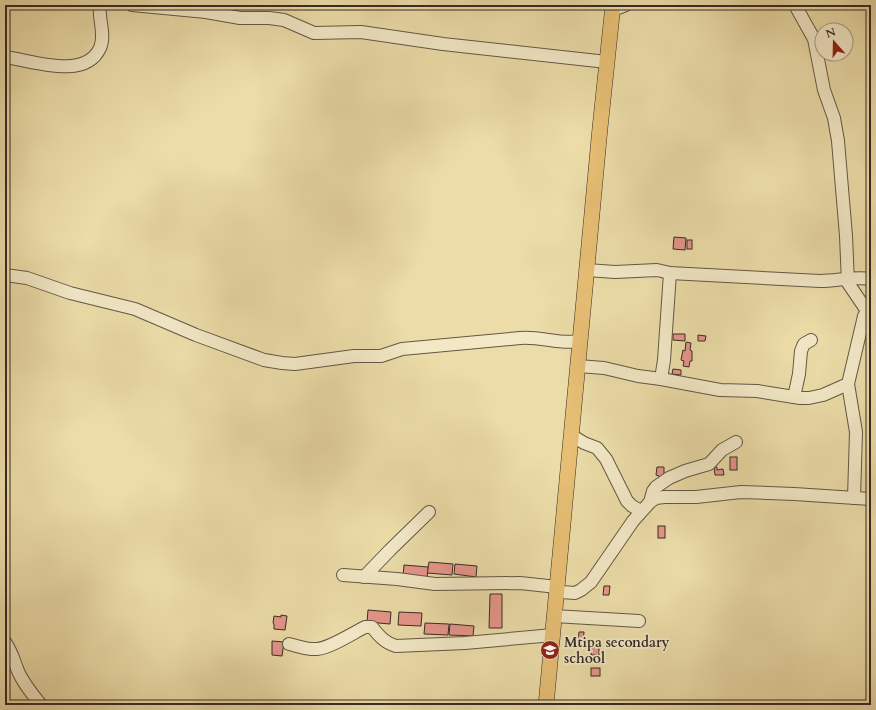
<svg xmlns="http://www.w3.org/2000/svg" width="876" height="710" viewBox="0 0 876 710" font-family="Cardo,serif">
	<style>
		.building { fill: #e6968b; stroke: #362b25 }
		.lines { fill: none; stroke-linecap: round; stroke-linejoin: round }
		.minor-casing { stroke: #635746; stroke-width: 14 }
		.major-casing { stroke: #362b25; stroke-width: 16 }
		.minor { stroke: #f2e8c6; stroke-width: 12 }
		.major { stroke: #e6be74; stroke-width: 15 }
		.labels { text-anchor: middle; stroke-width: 3.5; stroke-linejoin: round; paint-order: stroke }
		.poi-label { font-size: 14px; font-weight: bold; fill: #362b25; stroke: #f2e8c6; text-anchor: start }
	</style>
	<rect width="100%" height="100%" fill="#ebdca8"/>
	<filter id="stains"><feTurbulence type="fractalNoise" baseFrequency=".005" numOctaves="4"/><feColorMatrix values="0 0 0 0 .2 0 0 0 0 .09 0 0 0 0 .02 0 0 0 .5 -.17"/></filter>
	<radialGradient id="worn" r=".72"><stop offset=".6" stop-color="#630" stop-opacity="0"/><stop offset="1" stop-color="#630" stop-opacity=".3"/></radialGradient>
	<g class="building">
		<polygon points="674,237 686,238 685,250 673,249"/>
		<rect x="687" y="240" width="5" height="9"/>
		<polygon points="673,334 685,334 685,341 673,340"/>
		<polygon points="698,335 706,336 705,341 698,341"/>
		<polygon points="686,342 691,343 690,350 692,351 692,361 690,361 689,367 683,366 684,361 681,360 683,350 685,351"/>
		<polygon points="673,369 681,370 681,375 672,374"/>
		<rect x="730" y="457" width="7" height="13"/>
		<polygon points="657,467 664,467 664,479 659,478 659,476 656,475"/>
		<polygon points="714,467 717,467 717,470 723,469 724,475 715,475"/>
		<rect x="658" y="526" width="7" height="12"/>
		<polygon points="429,562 453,564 452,575 427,573"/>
		<polygon points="455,564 477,566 476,577 454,574"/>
		<polygon points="404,565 428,567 427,579 403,577"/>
		<polygon points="604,586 610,586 609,595 603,595"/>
		<polygon points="490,594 502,594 502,628 489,628"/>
		<polygon points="368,610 391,612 390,624 367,622"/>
		<polygon points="399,612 422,613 421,626 398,625"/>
		<polygon points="281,615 287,616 285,630 274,629 274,624 273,623 274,616 281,617"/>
		<polygon points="425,623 449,624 448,635 424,634"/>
		<polygon points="450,624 474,626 473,636 449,635"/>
		<polygon points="579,632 584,632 583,643 578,643"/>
		<polygon points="272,641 284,642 282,656 272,655"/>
		<polygon points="592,647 599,648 599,655 591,655"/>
		<rect x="591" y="668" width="9" height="8"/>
	</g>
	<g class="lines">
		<defs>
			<g id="minor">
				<polyline points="132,5 206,12 240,18 269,18 284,20 314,33 361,32 443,44 607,62"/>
				<polyline points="795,5 814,39 824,90 834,118 838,141 846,236 848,283 867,311"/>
				<polyline points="613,10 626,5"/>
				<path d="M5 57C31 60 85 81 100 48 106 35 98 19 100 5"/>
				<path d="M587 270 615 272 657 270 670 273 820 281C837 281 854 276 871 279"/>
				<path d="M5 275 27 278 70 293 135 309 196 335 264 360 282 363 295 364 354 356H381L402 349 520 338C541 336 560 345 580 341"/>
				<polyline points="578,366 604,368 638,376 661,379 720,390 757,391 800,398 809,398 823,395 848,384 864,316 867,311 871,308"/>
				<polyline points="661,379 664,360 670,273"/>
				<polyline points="848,384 856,432 854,498"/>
				<polyline points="794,397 799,374 801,351 803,346 804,344 811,340"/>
				<polyline points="571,435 584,443 597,448 606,459 627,501 632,506 641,511"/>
				<polyline points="650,502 653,491 656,487 669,478 685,471 709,464 722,450 736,442"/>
				<polyline points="343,575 397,579 435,584 520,583 557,587"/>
				<polyline points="364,577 390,550 429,512"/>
				<polyline points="557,588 561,592 575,593 581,590 591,582 633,521 650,502 656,498 664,497 696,497 741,492 794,494 871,499"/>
				<polyline points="554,616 639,621"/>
				<path d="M5 642C13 654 13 659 18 671 23 683 32 694 41 705"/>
				<path d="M289 644C298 646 307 650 317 649 330 648 353 633 365 627H372C379 636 385 643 396 646L465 643 553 635"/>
			</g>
			<polyline id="major" points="546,705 600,128 613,5"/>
		</defs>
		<use href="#minor" class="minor-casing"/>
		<use href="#major" class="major-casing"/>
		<use href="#minor" class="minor"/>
		<use href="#major" class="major"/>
	</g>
	<defs>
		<symbol id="school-disc" viewBox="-11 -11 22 22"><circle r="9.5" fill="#8f2418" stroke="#f2e8c6"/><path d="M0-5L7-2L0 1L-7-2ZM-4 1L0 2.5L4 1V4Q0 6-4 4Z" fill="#fff"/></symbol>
	</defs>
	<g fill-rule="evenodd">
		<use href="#school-disc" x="539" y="639" width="22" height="22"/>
	</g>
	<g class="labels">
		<g class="poi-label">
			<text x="564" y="647">Mtipa secondary<tspan x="564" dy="16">school</tspan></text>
		</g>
	</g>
	<rect width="876" height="710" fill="none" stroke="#ebdca8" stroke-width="20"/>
	<rect x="6" y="6" width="864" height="698" fill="none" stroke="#362b25" stroke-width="2"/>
	<rect x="10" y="10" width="856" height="690" fill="none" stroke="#362b25"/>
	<g transform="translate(834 42) rotate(340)"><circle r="19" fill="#f2e8c6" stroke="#a79c86"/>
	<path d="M0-3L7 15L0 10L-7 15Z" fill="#8f2418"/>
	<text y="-6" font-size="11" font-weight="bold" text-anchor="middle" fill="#362b25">N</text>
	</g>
	<rect width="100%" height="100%" filter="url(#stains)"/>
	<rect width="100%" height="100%" fill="url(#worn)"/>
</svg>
